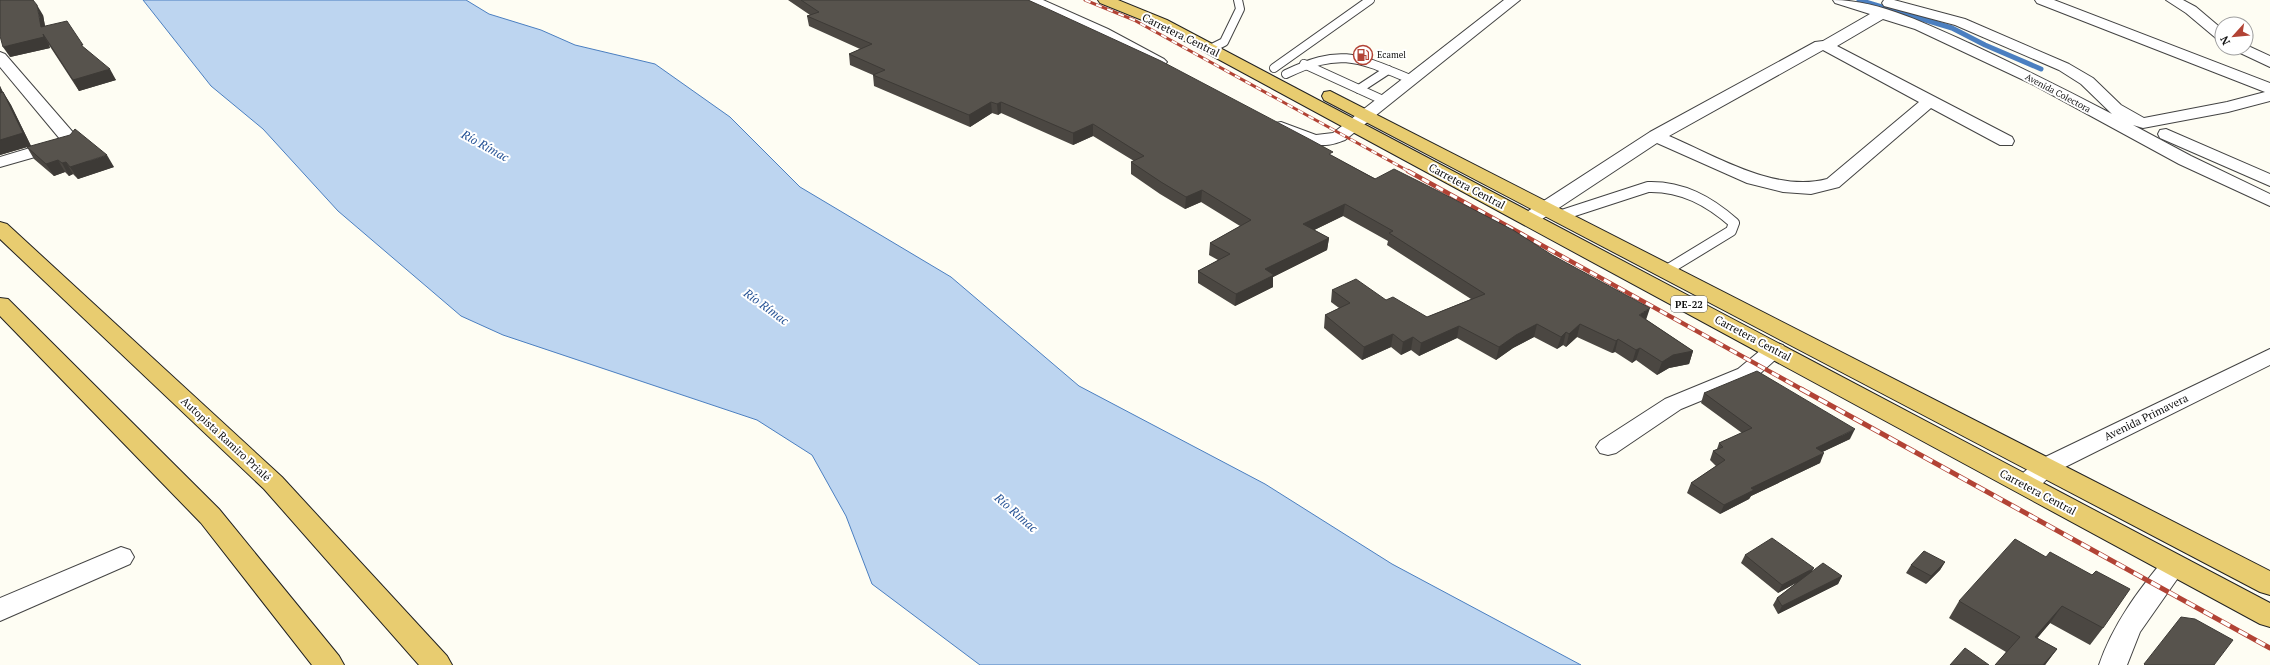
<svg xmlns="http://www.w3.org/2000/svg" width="2270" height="665" viewBox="0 0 2270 665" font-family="'PT Serif',serif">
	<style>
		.water { fill: #bdd5f0; stroke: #4b7fc0 }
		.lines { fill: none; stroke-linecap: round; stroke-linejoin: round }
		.stream { stroke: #4b7fc0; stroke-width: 5 }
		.service-far1-casing { stroke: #434343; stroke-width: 10 }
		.service-casing { stroke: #434343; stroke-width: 12 }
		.minor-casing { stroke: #434343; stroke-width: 2 }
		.trunk-casing { stroke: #212121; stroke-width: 2 }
		.service-far1 { stroke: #fff; stroke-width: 8 }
		.service { stroke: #fff; stroke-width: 10 }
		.minor { fill: #fff; fill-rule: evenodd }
		.trunk { fill: #e8cc70; fill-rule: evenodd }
		.rail-far2-casing { stroke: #b24335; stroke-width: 3 }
		.rail-far1-casing { stroke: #b24335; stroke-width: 4.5 }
		.rail-casing { stroke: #b24335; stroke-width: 5 }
		.rail-far2 { stroke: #fff; stroke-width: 2; stroke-dasharray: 6; stroke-linecap: butt }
		.rail-far1 { stroke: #fff; stroke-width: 3; stroke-dasharray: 8; stroke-linecap: butt }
		.rail { stroke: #fff; stroke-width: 3.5; stroke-dasharray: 10; stroke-linecap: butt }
		.wall { fill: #4b4742 }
		.shaded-wall { fill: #3d3a36 }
		.building { fill: #57534d; stroke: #3d3a36 }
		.labels { text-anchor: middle; stroke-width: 4; stroke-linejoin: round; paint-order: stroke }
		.far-poi-label { font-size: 9px; fill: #101010; stroke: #fff; text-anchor: start }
		.far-street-label { font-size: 9px; fill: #101010; stroke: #fff }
		.shield { fill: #fff; stroke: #585858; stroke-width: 1 }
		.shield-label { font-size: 10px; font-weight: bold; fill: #101010 }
		.street-label { font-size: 11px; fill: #101010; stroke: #fff }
		.water-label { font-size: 12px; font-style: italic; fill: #255295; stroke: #fff }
	</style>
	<rect width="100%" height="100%" fill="#fefdf3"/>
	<polygon class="water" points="143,0 466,0 489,14 541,30 575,45 655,64 730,117 800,187 951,277 1079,386 1265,484 1392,564 1581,665 980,665 872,584 846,516 812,455 757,420 503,335 461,316 338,211 263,129 211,86"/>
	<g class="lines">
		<polyline class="stream" points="1859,0 1952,28 1985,45 2041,69"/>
		<defs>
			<g id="service-far1">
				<polyline points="1210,49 1224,42 1240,9 1238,0"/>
				<polyline points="1304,64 1385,101"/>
				<polyline points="1274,68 1370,0"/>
				<path d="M1286 74C1340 48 1357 57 1410 79"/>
				<polyline points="1359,89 1388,70"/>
			</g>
			<path id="service" d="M1562 215 1648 187C1682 186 1709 201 1734 223L1731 231 1667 270"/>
			<g id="minor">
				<polygon points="1025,0 1043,0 1108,29 1164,59 1167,62 1164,65 1154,65 1098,35 1027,3"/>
				<path d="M1504 0H1520L1345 140C1339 142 1332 145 1326 145 1312 146 1281 139 1273 127L1275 123 1281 122 1316 135 1333 133Z"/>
				<path d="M1833 0C1880 0 1931 26 1973 45 2020 67 2066 90 2112 114L2081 84 2059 70 1955 25 1884 6 1882 3 1884 0H1894L1965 19 2069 64 2093 78 2121 105 2144 118 2227 102 2265 92 2037 3 2035 0H2054L2270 83V101L2228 112 2143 128 2133 125 2191 156 2270 194V206L2179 164 2034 85 1915 29 1883 19 1837 46 2012 137 2014 141 2012 145H2000L1931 108 1839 187 1811 194 1783 192 1747 183 1657 143 1536 223 1529 225 1522 223 1520 219 1522 215 1650 132 1815 42 1823 41 1870 14 1835 3ZM1823 50 1919 102 1827 179C1775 193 1716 156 1669 136Z"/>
				<polygon points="2166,0 2183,0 2196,7 2222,29 2222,40 2217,39 2186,13"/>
				<polygon points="2246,45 2270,56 2270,67 2236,51 2234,48 2246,48"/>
				<polygon points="0,52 5,54 77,137 79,141 77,145 0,167 0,157 60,139 0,67"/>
				<polygon points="2166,129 2270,174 2270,186 2160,138 2158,134 2160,130"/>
				<polygon points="1775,343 1783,345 1786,350 1754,379 1681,409 1616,453 1608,455 1600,453 1596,447 1600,441 1665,399 1738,369 1767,345"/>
				<path d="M2270 349V365L2053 473C2042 484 2033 496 2016 491L2013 485 2016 479 2037 461Z"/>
				<polygon points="121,547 130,550 134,557 130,564 0,621 0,598"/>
				<path d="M2174 555 2183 558 2187 565 2140 632 2127 665H2099C2113 624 2138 591 2165 558Z"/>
			</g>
			<g id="trunk">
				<polygon points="1098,0 1118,0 1167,20 2270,603 2270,627 2260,624 1157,26 1100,3"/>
				<polygon points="1330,91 2270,571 2270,595 2260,592 1324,100 1322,96 1324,92"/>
				<polygon points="0,222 7,224 282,477 447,656 452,665 419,665 264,489 0,239"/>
				<polygon points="0,298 8,299 219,509 339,656 344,665 312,665 201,523 0,316"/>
			</g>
		</defs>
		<use href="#service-far1" class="service-far1-casing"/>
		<use href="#service" class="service-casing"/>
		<use href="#minor" class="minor-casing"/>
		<use href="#trunk" class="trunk-casing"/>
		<use href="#service-far1" class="service-far1"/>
		<use href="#service" class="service"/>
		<use href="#minor" class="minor"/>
		<use href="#trunk" class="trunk"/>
		<defs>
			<polyline id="rail-far2" points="1085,0 1134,20 1410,172"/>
			<polyline id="rail-far1" points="1408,171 1803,390"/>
			<polyline id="rail" points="1801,389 2270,648"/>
		</defs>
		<use href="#rail-far2" class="rail-far2-casing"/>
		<use href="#rail-far1" class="rail-far1-casing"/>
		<use href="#rail" class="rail-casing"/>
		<use href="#rail-far2" class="rail-far2"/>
		<use href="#rail-far1" class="rail-far1"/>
		<use href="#rail" class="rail"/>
	</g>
	<g class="wall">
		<polygon points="788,0 1028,0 1332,156 1647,320 1693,351 1689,364 1669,368 1657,375 1636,360 1632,363 1615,352 1612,353 1577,337 1566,347 1563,345 1557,349 1534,337 1513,348 1496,360 1457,338 1419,356 1411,350 1401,355 1391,347 1362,360 1324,328 1325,315 1339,308 1331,302 1332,290 1386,300 1427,317 1471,299 1387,245 1388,241 1343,216 1314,230 1329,238 1327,250 1273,277 1273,287 1235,306 1198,283 1198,271 1218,260 1209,255 1210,243 1240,226 1201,202 1185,209 1160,194 1131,174 1131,162 1134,161 1093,136 1073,145 1001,113 998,115 992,113 970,127 874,86 873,75 850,65 849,54 860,49 809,26 807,16 810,15"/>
		<polygon points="43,15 45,26 86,49 116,80 79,91 49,45 50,48 10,57"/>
		<polygon points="0,86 3,92 11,105 31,146 114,167 78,179 73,174 69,176 65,172 54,176 34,159 27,147 0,155"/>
		<polygon points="1704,393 1850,439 1822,452 1820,463 1751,496 1749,499 1720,514 1687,493 1691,483 1716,466 1710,460 1713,451 1717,449 1719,443 1742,433 1701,403"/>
		<polygon points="1745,555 1812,571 1842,576 1838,584 1778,614 1773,605 1777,598 1796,583 1778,593 1741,563"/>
		<polygon points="2046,557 2092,575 2103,628 2090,645 2050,623 2037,638 2057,649 2045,665 1995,665 2006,652 1949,618 1959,601"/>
		<polygon points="1945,562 1940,570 1926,584 1906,573 1911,565"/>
	</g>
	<g class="shaded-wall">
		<polygon points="37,5 43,15 47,37 41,27"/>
		<polygon points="43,34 49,45 50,48 10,57 3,47"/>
		<polygon points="110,69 116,80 79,91 73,80"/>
		<polygon points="0,86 8,105 0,92"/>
		<polygon points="3,92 11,105 31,146 0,155 0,140"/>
		<polygon points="991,102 992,113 970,127 969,115"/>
		<polygon points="1001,102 1001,113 998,115 997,104"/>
		<polygon points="1093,124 1093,136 1073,145 1073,133"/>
		<polygon points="107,155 114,167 78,179 70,167"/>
		<polygon points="58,160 65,172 54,176 46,164"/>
		<polygon points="66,162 73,174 69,176 62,163"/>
		<polygon points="1202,190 1201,202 1185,209 1186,197"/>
		<polygon points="1345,204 1343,216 1302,236 1303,224"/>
		<polygon points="1329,238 1327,250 1273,277 1273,287 1235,306 1236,294 1265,269"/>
		<polygon points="1650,308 1646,320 1639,315"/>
		<polygon points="1537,324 1534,337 1513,348 1496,360 1499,347 1516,335"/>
		<polygon points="1580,324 1577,337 1566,347 1569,334"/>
		<polygon points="1459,326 1457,338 1419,356 1421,343"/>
		<polygon points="1566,332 1563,345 1557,349 1561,337"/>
		<polygon points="1393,334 1391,347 1362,360 1364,347"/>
		<polygon points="1413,337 1411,350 1401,355 1403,342"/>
		<polygon points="1618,339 1615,352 1612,353 1616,341"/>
		<polygon points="1640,348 1636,360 1632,363 1636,350"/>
		<polygon points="1693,351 1689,364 1669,368 1657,375 1662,362 1673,355"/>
		<polygon points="1855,429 1850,439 1812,457 1816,448"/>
		<polygon points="1824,453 1820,463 1751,496 1749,499 1720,514 1724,505 1751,488"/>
		<polygon points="1945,562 1940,570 1926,584 1931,576"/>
		<polygon points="1814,568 1810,575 1778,593 1782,585"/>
		<polygon points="1842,576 1838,584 1778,614 1782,606"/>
		<polygon points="2062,606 2050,623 2024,654 2035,637"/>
		<polygon points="2057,649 2045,665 2043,665"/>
	</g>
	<g class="building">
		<polygon points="0,0 33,0 37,5 41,27 67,21 83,45 81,45 110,69 73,80 43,34 44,37 3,47 0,36"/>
		<polygon points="801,0 1028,0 1048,9 1161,61 1311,140 1333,152 1329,154 1375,179 1394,169 1440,192 1513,230 1552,255 1650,308 1639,315 1693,351 1673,355 1662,362 1640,348 1636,350 1618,339 1616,341 1580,324 1569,334 1566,332 1561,337 1537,324 1516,335 1499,347 1459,326 1421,343 1413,337 1403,342 1393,334 1364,347 1325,315 1350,303 1332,290 1356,279 1386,300 1393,297 1427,317 1485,294 1389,233 1393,231 1345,204 1303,224 1329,238 1265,269 1274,275 1236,294 1198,271 1230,254 1210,243 1251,220 1202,190 1186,197 1161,182 1131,162 1144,156 1093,124 1073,133 1001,102 997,104 991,102 969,115 873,75 885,70 849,54 872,44 807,16 819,12"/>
		<polygon points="0,92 0,93 3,92 23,133 0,140"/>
		<polygon points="75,129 107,155 70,167 66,162 62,163 58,160 46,164 27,147 70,135"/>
		<polygon points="1757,371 1855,429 1816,448 1824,453 1751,488 1754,490 1724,505 1691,483 1725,460 1713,451 1723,447 1719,443 1752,428 1704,393"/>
		<polygon points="1772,538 1814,568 1782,585 1745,555"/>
		<polygon points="2015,539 2046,557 2050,552 2092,575 2096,571 2130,589 2103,628 2062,606 2035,637 2057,649 2043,665 1995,665 2020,637 1959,601"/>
		<polygon points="1924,551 1945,562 1931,576 1911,565"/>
		<polygon points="1823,563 1842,576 1782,606 1777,598"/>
		<polygon points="2181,617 2195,619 2233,640 2214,665 2145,665 2144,664"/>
		<polygon points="1965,648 1989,665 1950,665"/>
	</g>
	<defs>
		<symbol id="fuel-ring" viewBox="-11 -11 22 22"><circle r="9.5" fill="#fff" stroke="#b24335" stroke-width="1.5"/><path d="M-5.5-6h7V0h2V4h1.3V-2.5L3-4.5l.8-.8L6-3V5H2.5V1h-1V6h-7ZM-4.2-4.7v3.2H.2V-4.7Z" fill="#b24335"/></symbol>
	</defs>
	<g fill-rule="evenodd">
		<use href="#fuel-ring" x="1352" y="44" width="22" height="22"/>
	</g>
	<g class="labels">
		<g class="far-poi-label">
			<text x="1377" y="58">Ecamel</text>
		</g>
		<g class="far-street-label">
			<text transform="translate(2058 93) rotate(28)" y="3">Avenida Colectora</text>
		</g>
		<rect class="shield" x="1671" y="296" width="36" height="16" rx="3"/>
		<g class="shield-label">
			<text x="1689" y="308">PE-22</text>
		</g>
		<g class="street-label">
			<text transform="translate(1181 35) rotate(26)" y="4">Carretera Central</text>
			<text transform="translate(1467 186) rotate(28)" y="4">Carretera Central</text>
			<text transform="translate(1753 338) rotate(28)" y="4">Carretera Central</text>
			<text transform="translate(2146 417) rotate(-26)" y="4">Avenida Primavera</text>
			<text transform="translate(226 439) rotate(43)" y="4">Autopista Ramiro Prialé</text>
			<text transform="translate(2038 492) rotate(28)" y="4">Carretera Central</text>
		</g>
		<g class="water-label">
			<text transform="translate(485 146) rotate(29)" y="4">Río Rímac</text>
			<text transform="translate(766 307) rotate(36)" y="4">Río Rímac</text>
			<text transform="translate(1016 513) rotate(41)" y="4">Río Rímac</text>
		</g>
	</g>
	<g transform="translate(2234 36) rotate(243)"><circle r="19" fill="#ffffff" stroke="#9f9f9f"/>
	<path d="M0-3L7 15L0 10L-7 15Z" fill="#b24335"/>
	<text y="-6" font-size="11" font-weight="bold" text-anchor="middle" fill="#101010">N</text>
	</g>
</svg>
